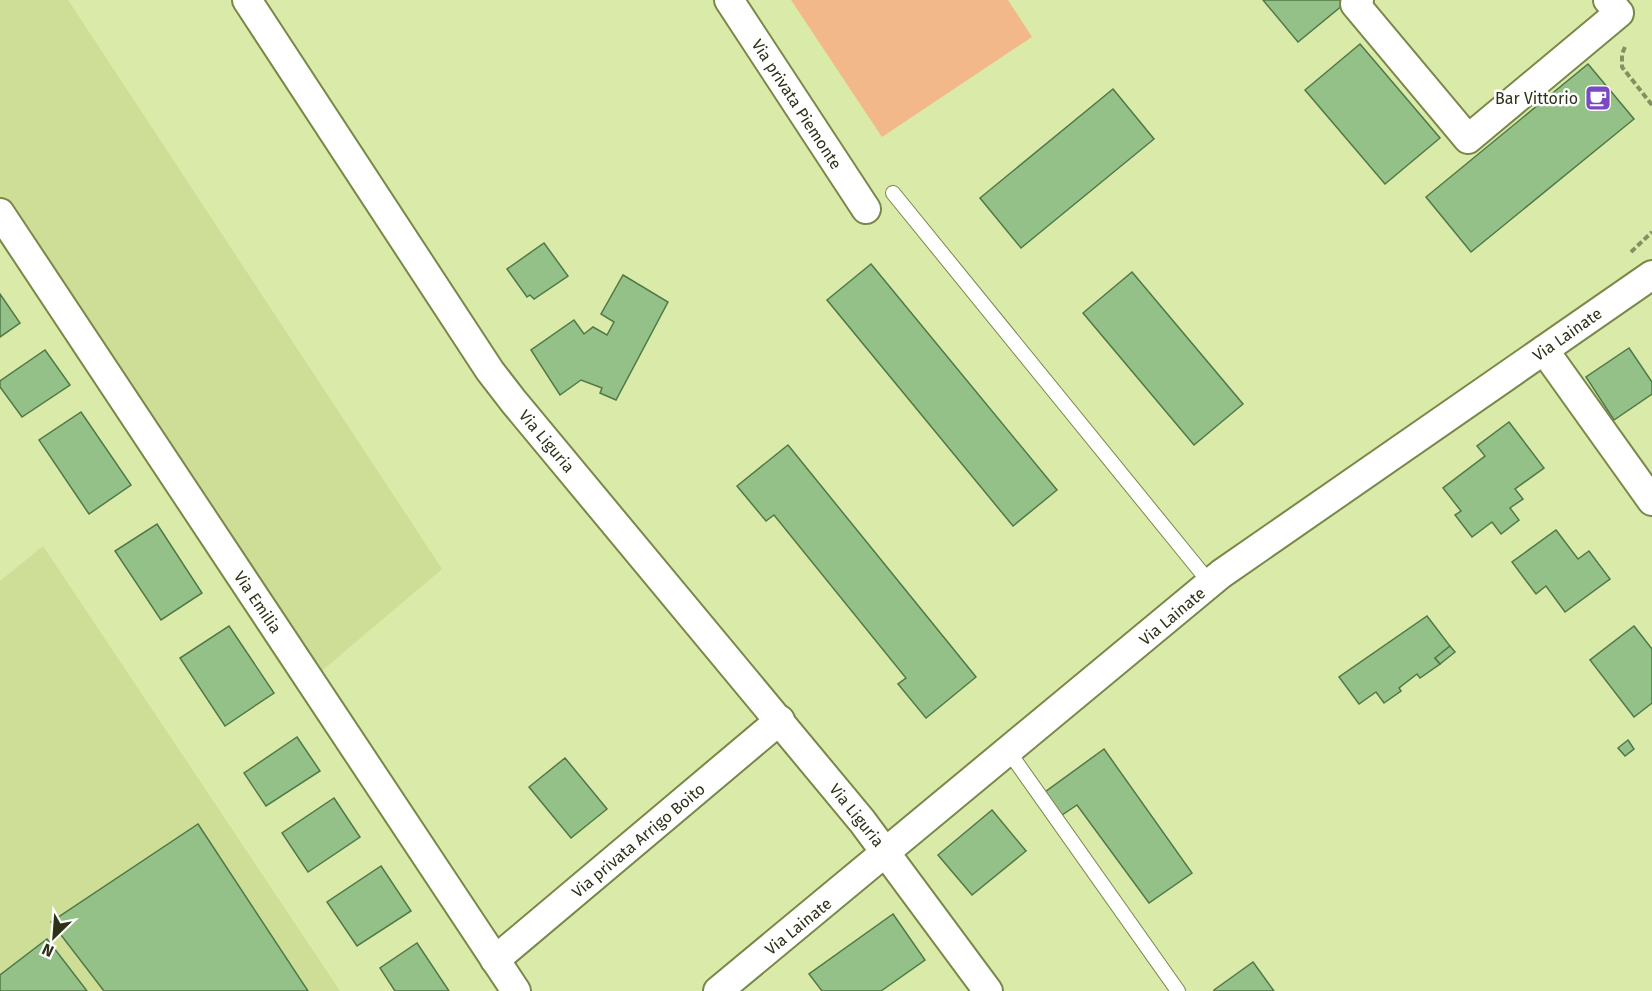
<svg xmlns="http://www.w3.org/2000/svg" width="1652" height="991" viewBox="0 0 1652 991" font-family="'Fira Sans',sans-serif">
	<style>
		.built { fill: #cede96 }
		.green { fill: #f2b88a }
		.building { fill: #94c188; stroke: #517847; stroke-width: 1.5 }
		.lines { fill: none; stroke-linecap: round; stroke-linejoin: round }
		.lane-casing { stroke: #798749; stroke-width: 16 }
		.street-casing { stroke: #798749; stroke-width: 32 }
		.path { stroke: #859062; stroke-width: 4; stroke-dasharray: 6 3; stroke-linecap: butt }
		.lane { stroke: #fff; stroke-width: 14 }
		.street { stroke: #fff; stroke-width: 28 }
		.labels { text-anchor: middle; stroke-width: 5; stroke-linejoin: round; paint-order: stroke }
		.poi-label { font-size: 16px; fill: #2c3218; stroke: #fff; text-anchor: end }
		.street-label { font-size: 16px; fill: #2c3218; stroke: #fff }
	</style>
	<rect width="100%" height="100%" fill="#daeaa8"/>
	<g class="built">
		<polygon points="0,0 68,0 442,569 311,680 0,210"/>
		<polygon points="43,546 340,991 0,991 0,581"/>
	</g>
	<polygon class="green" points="791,0 1008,0 1032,37 882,137"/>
	<g class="building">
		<polygon points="1263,0 1349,0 1298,42"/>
		<polygon points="1360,44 1440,138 1385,184 1305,90"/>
		<polygon points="1588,64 1634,119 1471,252 1426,197"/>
		<polygon points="1113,89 1154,139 1021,248 980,198"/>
		<polygon points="544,243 568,276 534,299 530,295 527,297 507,269"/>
		<polygon points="871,264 1057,490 1013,526 827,300"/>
		<polygon points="1132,272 1243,404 1194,445 1083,313"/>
		<polygon points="623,275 668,302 616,400 600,393 602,388 581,380 560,395 531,350 574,320 584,334 593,327 607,335 614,322 601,314"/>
		<polygon points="0,294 20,323 0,337"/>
		<polygon points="1629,348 1652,382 1652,394 1614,420 1586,377"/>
		<polygon points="45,350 70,385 22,417 0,387 0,381"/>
		<polygon points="81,412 131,485 89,514 39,440"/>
		<polygon points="1509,422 1544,468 1515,489 1523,499 1510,508 1519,520 1501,534 1492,522 1472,537 1455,515 1461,511 1443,488 1485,456 1477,446"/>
		<polygon points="788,445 976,677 926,718 898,684 906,678 774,515 766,521 737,486"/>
		<polygon points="157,524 202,593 161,620 115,551"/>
		<polygon points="1556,530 1578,559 1589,551 1610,579 1565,612 1546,586 1536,594 1512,562"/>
		<polygon points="1427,616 1450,646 1435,658 1440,664 1420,678 1417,674 1399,688 1401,691 1384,703 1376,692 1359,704 1339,677"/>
		<polygon points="229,626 274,693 225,726 180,658"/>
		<polygon points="1634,626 1652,649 1652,703 1634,717 1590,660"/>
		<polygon points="1450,646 1455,652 1440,664 1435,658"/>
		<polygon points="297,737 320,771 266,806 244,773"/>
		<polygon points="1628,740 1634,749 1625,756 1618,748"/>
		<polygon points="1104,749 1192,873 1149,903 1077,805 1062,815 1045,792"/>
		<polygon points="565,758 607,809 571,838 529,787"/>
		<polygon points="334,798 360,837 308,872 282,833"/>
		<polygon points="992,810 1026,851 972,895 938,855"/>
		<polygon points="198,824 308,991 104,991 51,922"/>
		<polygon points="381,866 411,911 357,946 327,902"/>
		<polygon points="893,914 925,960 881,991 822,991 809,974"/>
		<polygon points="47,939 87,991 0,991 0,975"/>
		<polygon points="417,943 449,991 395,991 380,968"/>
		<polygon points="1253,962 1274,991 1215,991 1214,990"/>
	</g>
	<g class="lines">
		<defs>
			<g id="lane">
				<polyline points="893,193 1210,583"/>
				<polyline points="1009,752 1178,991"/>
			</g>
			<g id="street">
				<polyline points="247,0 490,371 514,402 862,821 988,991"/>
				<polyline points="729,0 866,209"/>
				<polyline points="1359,0 1355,4 1468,139 1619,13 1608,0"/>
				<polyline points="0,213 516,991"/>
				<polyline points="1544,350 1652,501"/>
				<polyline points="495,960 780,720"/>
				<polyline points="718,991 1221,574 1652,275"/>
			</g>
		</defs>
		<use href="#lane" class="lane-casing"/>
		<use href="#street" class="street-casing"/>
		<g class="path">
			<polyline points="1625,47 1622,54 1622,67 1652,105"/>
			<polyline points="1631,252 1652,232"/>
		</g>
		<use href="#lane" class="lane"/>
		<use href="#street" class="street"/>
	</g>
	<defs>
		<symbol id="cafe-square" viewBox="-11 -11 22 22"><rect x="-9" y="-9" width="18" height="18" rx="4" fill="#7a49c1" stroke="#fff"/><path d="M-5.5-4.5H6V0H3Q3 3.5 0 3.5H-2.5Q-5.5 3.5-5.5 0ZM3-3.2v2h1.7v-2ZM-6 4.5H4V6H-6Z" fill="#fff"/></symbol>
	</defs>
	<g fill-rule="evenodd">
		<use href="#cafe-square" x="1583" y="83" width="30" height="30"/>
	</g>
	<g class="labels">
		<g class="poi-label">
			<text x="1578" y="104">Bar Vittorio</text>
		</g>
		<g class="street-label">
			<text transform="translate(797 104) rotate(57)" y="6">Via privata Piemonte</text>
			<text transform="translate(1567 334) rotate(-35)" y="6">Via Lainate</text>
			<text transform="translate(547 441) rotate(50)" y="6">Via Liguria</text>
			<text transform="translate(258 602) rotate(56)" y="6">Via Emilia</text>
			<text transform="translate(1172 616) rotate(-40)" y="6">Via Lainate</text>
			<text transform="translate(857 815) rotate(51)" y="6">Via Liguria</text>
			<text transform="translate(638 840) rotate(-40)" y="6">Via privata Arrigo Boito</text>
			<text transform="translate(798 926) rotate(-39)" y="6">Via Lainate</text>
		</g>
	</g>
	<g transform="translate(54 937) rotate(205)" stroke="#ffffff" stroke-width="4.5" paint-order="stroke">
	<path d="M0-4.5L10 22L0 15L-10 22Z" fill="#2c3218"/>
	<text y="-9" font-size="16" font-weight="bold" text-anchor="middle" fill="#2c3218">N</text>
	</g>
</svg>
